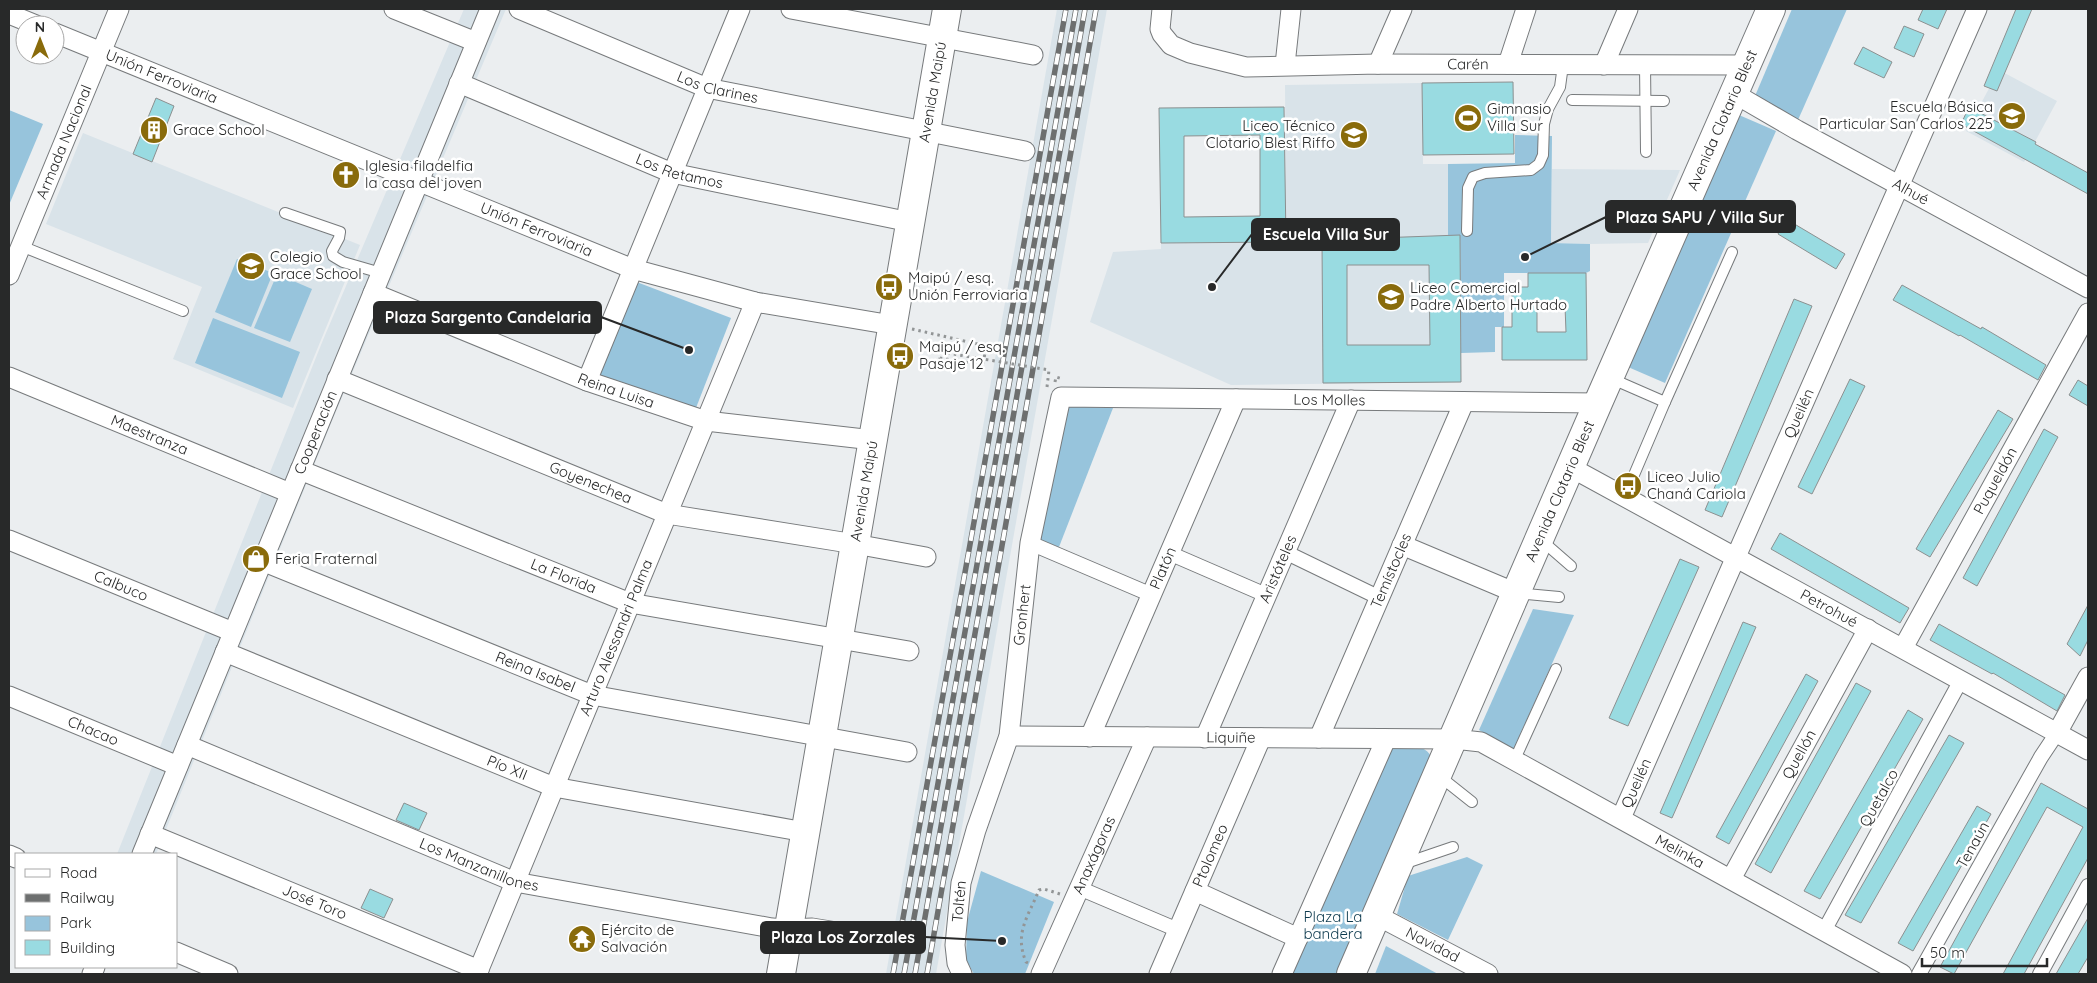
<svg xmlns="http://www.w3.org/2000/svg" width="2097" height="983" viewBox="0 0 2097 983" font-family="Quicksand,sans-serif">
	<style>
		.built { fill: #d9e3e9 }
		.green { fill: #97c4dc }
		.building { fill: #99dbe1; stroke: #8c9090; fill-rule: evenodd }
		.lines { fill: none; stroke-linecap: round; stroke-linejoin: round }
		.service-casing { stroke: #777a7c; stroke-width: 12 }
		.pedestrian-casing { stroke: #777a7c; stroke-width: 16 }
		.minor-casing { stroke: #777a7c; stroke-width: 21 }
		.secondary-casing { stroke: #777a7c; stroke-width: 30 }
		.path { stroke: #929596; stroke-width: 3; stroke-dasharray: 2.5 4; stroke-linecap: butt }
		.service { stroke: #fff; stroke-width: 10 }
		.pedestrian { stroke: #fff; stroke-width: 14 }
		.minor { stroke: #fff; stroke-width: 19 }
		.secondary { stroke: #fff; stroke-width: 28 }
		.rail-casing { stroke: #6d6f6f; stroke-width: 5.5 }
		.rail { stroke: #fff; stroke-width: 4; stroke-dasharray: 11; stroke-linecap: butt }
		.path-bridge { stroke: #929596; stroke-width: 3; stroke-dasharray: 2.5 4; stroke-linecap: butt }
		.labels { text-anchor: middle; stroke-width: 5; stroke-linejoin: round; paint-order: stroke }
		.street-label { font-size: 15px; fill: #282929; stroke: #fff }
		.poi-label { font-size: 15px; fill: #282929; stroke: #fff; text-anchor: start }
		.park-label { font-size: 15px; fill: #0d3a4e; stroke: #fff }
		.leader { fill: none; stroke: #282929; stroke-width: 2 }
		.callout-dot { fill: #282929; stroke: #fff; stroke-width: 2 }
		.callout { fill: #282929; stroke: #282929; stroke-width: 2 }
		.callout-label { font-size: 16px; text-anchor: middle; font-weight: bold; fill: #fff }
	</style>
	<rect width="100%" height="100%" fill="#ebeef0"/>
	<g class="built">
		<polygon points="464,9 506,9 332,421 156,854 117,854 323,340"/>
		<polygon points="1057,9 1107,9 936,974 886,974"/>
		<polygon points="1999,70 2057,101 2024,162 1966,131"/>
		<polygon points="1422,83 1423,164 1448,164 1448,235 1460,235 1461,382 1231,385 1090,322 1113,252 1161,249 1161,243 1286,241 1285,85"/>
		<polygon points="83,133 360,245 293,408 173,359 202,287 46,224"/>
		<polygon points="1552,169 1680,170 1648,243 1590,244 1551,243"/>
	</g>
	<g class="green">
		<polygon points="1792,9 1847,9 1798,120 1755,96"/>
		<polygon points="9,110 43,124 9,205"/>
		<polygon points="1739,115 1776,131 1665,383 1628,367"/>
		<polygon points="1515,135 1552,136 1551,243 1590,244 1590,271 1586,273 1504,273 1504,327 1495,327 1495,352 1461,353 1460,236 1448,236 1448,164 1515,163"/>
		<polygon points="237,259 273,273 251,327 215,312"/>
		<polygon points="277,274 312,289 290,342 254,328"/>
		<polygon points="634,281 731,318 694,413 597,375"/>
		<polygon points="213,318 300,352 282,398 195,363"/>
		<polygon points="1067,406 1113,408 1059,547 1040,540"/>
		<polygon points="1533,609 1574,615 1513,750 1479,730"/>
		<path d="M1386 746C1400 747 1426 742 1431 757L1336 974H1287Z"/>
		<polygon points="1467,857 1483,865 1448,940 1397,914 1408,876"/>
		<polygon points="981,871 1054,902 1025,974 974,974 966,960 967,922"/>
		<polygon points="1386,946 1438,974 1375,974"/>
	</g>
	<g class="building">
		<polygon points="1923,9 1947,9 1938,29 1918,20"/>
		<polygon points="2016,9 2032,9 1997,91 1984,86"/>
		<polygon points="1904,26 1924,34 1914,57 1894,48"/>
		<polygon points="1863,47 1892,62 1884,78 1854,64"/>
		<polygon points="1513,82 1514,154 1423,155 1422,83"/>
		<polygon points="156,98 174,106 152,162 133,154"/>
		<path d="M1284 107 1286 242 1161 243 1159 108ZM1260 135V216L1184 217V136Z"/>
		<polygon points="1969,107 2036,142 2035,144 2088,173 2088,194 1961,124"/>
		<polygon points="1786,219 1845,254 1836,269 1778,234"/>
		<path d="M1460 235 1461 382 1323 383 1322 240ZM1347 265H1429L1430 345H1347Z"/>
		<path d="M1528 273H1586L1587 360H1502V327H1512V287H1528ZM1537 306H1565L1566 332H1537Z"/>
		<polygon points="1902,285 1981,329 1982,327 2046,365 2038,380 1960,335 1959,336 1893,300"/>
		<polygon points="1794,299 1812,306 1722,517 1705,510"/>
		<polygon points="1850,379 1865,386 1812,494 1798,487"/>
		<polygon points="2078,380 2088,386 2088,406 2069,395"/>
		<polygon points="1998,410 2013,419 1930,557 1916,549"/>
		<polygon points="2044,429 2058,437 1977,586 1963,578"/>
		<polygon points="1780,533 1909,608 1900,623 1771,549"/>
		<polygon points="1680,559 1699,567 1628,726 1609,718"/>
		<polygon points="2088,605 2088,640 2080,656 2067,644"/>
		<polygon points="1743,622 1756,627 1672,818 1660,813"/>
		<polygon points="1939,624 2065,695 2057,711 1993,673 1992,674 1930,640"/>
		<polygon points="1806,674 1818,681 1729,844 1716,837"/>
		<polygon points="1856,683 1871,691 1771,873 1755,864"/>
		<polygon points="1908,710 1923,719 1820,899 1804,891"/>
		<polygon points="1949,735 1964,743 1861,923 1845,915"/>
		<polygon points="2041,783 2088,809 2088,858 2024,974 2003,974 2083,827 2047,807 1954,974 1940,967"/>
		<polygon points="404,803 427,813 419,830 396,820"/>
		<polygon points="1977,806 1991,814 1913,951 1898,943"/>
		<polygon points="370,889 393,899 384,918 361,908"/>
		<polygon points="2088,918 2088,957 2078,974 2056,974"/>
	</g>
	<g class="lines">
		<defs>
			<g id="service">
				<polyline points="1645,65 1646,152"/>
				<polyline points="1572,100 1664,101"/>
				<polyline points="285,213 340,232 339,238 332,251 333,256 343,262 381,273"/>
				<polyline points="1467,231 1468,188 1473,177 1485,173 1531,170 1539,164 1543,155 1544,124 1548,109 1560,87 1563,65"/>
				<polyline points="21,246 183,311"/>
				<polyline points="1610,378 1665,402 1732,252"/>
				<polyline points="1625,496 1665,402"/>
				<polyline points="1540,539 1571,566"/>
				<polyline points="1517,593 1559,597"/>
				<polyline points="1515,759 1556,669"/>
				<polyline points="1438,775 1472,802"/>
				<polyline points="1403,864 1453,847"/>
			</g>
			<g id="pedestrian">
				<polyline points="1030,543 1152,595"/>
				<polyline points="1285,552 1380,598"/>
				<polyline points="1169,553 1266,595"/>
				<polyline points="1079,888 1178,930"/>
				<polyline points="1824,931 1961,680"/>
				<polyline points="1919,974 2041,757 2057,733"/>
				<polyline points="2040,974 2088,886"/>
			</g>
			<g id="minor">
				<polyline points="394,9 476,42"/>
				<path id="s1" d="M519 9 707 88 1025 151"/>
				<polyline points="791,9 1033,55"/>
				<path id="s2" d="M1162 9 1160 29 1162 34 1171 45 1190 53 1246 67 1378 64 1747 65"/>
				<polyline points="9,14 36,25"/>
				<path id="s3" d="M55 33 633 269 755 302 892 325"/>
				<polyline points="1378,64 1402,9"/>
				<polyline points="1508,64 1526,9"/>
				<polyline points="1285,65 1291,9"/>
				<polyline points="1604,65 1628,9"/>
				<path id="s4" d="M459 83 672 173 910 222"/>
				<path id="s5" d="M1735 94 1797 130 2088 288"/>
				<path id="s6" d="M9 275 119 9"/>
				<path id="s7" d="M373 293 587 381 706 421 873 440"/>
				<path id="s8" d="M9 377 290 493"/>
				<path id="s9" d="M337 379 667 514 855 544 926 557"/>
				<polyline points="587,381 740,9"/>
				<path id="s10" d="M1570 467 2088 750"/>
				<path id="s11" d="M300 470 630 603 909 651"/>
				<path id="s12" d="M9 540 233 632"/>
				<polyline points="1402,545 1516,593"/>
				<path id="s13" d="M262 561 592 695 907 752"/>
				<path id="s14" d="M1903 648 2088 313"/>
				<path id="s15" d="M225 652 554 787 805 832"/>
				<path id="s16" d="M9 696 178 766"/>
				<polyline points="2057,733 2088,677"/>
				<path id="s17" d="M1009 736 1454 739 1481 742 1902 974"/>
				<path id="s18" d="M1090 737 1236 399"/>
				<path id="s19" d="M1205 738 1351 400"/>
				<path id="s20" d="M1319 738 1464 402"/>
				<path id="s21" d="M187 745 515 882 772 928 789 929 812 928 886 940"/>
				<path id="s22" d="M1621 818 1977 9"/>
				<path id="s23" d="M150 834 479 970"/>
				<path id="s24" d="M142 854 490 9"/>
				<polyline points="9,855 16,858"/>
				<path id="s25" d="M1731 879 1868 629"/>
				<polyline points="1195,891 1298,938"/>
				<path id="s26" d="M1376 915 1488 974"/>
				<polyline points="176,952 228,974"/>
				<polyline points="92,974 95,967"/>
				<path id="s27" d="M477 974 755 302"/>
				<path id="s28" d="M962 974 957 963 955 945 961 883 976 830 1009 736 1030 543 1061 397 1598 403"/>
				<path id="s29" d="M1041 974 1147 737"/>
				<path id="s30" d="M1159 974 1261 738"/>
				<polyline points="1282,974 1386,739"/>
			</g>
			<g id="secondary">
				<path id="s31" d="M781 974 947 9"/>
				<path id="s32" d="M1351 974 1598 403 1771 9"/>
			</g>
		</defs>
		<use href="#service" class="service-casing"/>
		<use href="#pedestrian" class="pedestrian-casing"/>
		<use href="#minor" class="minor-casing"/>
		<use href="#secondary" class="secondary-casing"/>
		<g class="path">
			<polyline points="912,329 986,346 983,365 940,358 941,352"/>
			<polyline points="1055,382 1056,377 1063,379"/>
			<polyline points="1047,387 1049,370"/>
			<path d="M1028 963 1026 962C1014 933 1028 917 1039 890L1044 889 1060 894"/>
		</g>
		<use href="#service" class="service"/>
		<use href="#pedestrian" class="pedestrian"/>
		<use href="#minor" class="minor"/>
		<use href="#secondary" class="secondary"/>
		<defs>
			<g id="rail">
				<polyline points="893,974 1066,9"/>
				<polyline points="904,974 1076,9"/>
				<polyline points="915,974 1085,9"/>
				<polyline points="927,974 1096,9"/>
			</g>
		</defs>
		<use href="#rail" class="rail-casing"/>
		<use href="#rail" class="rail"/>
		<polyline class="path-bridge" points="941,352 1049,370"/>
	</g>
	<defs>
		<symbol id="school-disc" viewBox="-11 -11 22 22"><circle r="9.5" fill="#896b0b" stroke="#fff"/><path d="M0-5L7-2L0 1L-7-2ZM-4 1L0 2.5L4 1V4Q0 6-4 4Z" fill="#fff"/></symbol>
		<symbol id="stadium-disc" viewBox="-11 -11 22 22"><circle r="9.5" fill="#896b0b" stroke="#fff"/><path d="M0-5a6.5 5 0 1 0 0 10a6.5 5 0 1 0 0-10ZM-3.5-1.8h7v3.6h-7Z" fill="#fff"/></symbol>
		<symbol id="building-disc" viewBox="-11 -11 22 22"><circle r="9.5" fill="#896b0b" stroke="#fff"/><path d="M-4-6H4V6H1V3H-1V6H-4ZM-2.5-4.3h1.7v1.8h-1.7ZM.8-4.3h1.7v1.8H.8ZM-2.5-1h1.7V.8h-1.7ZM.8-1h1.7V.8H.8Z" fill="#fff"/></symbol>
		<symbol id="church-disc" viewBox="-11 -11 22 22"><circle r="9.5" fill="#896b0b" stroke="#fff"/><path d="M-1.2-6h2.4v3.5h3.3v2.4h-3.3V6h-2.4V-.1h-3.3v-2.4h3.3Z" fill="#fff"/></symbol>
		<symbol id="bus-disc" viewBox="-11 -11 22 22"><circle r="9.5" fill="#896b0b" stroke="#fff"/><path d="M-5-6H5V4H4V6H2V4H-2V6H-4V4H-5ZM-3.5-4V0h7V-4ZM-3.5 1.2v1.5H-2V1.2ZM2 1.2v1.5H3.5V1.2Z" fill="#fff"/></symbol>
		<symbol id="shop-disc" viewBox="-11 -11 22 22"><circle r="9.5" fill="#896b0b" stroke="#fff"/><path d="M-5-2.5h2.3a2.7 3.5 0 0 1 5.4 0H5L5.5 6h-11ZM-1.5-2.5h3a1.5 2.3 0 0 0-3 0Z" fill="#fff"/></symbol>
		<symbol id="temple-disc" viewBox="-11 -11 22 22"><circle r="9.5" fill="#896b0b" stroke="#fff"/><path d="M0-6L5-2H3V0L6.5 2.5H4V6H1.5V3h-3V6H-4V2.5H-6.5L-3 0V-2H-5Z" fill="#fff"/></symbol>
	</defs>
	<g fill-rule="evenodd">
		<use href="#school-disc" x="1996" y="100" width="32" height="32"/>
		<use href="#stadium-disc" x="1452" y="102" width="32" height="32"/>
		<use href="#building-disc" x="138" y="114" width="32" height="32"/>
		<use href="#school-disc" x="1338" y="119" width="32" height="32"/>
		<use href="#church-disc" x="330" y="159" width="32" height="32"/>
		<use href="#school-disc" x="235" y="250" width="32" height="32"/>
		<use href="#bus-disc" x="873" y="271" width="32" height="32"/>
		<use href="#school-disc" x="1375" y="281" width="32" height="32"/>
		<use href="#bus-disc" x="884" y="340" width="32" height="32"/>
		<use href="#bus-disc" x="1612" y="470" width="32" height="32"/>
		<use href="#shop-disc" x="240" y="543" width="32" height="32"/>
		<use href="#temple-disc" x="566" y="923" width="32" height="32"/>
	</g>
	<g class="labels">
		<g class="street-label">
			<text dy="5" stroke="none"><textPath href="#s2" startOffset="340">Carén</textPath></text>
			<text dy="5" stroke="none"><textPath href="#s3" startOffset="115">Unión Ferroviaria</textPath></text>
			<text dy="5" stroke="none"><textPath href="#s1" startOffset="214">Los Clarines</textPath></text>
			<text dy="5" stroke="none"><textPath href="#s31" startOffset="895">Avenida Maipú</textPath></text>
			<text dy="5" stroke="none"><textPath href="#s32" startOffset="931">Avenida Clotario Blest</textPath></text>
			<text dy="5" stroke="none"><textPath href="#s6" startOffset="144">Armada Nacional</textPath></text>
			<text dy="5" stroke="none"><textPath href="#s4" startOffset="238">Los Retamos</textPath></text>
			<text dy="5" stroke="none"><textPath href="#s5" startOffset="201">Alhué</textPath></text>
			<text dy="5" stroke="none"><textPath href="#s3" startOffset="520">Unión Ferroviaria</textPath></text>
			<text dy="5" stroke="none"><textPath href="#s7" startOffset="262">Reina Luisa</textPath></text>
			<text dy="5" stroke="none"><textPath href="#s28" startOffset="859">Los Molles</textPath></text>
			<text dy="5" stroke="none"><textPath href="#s22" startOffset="442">Queilén</textPath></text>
			<text dy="5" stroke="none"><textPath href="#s24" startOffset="456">Cooperación</textPath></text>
			<text dy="5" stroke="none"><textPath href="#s8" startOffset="152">Maestranza</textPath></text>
			<text dy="5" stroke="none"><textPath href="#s14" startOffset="191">Puqueldón</textPath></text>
			<text dy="5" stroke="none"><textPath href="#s9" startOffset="274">Goyenechea</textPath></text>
			<text dy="5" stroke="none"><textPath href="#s32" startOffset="526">Avenida Clotario Blest</textPath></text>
			<text dy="5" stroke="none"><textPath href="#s31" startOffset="490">Avenida Maipú</textPath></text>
			<text dy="5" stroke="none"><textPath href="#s18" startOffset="184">Platón</textPath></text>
			<text dy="5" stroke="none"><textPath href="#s19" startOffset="184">Aristóteles</textPath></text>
			<text dy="5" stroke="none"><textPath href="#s20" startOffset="182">Temístocles</textPath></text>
			<text dy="5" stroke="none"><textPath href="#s11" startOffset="284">La Florida</textPath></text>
			<text dy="5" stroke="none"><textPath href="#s12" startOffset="121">Calbuco</textPath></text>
			<text dy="5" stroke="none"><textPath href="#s10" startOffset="295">Petrohué</textPath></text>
			<text dy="5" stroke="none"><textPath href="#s28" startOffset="369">Gronhert</textPath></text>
			<text dy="5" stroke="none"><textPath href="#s27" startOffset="364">Arturo Alessandri Palma</textPath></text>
			<text dy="5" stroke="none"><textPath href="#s13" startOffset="295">Reina Isabel</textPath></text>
			<text dy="5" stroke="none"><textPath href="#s16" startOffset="91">Chacao</textPath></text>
			<text dy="5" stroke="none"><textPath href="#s17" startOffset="222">Liquiñe</textPath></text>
			<text dy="5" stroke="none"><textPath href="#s25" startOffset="142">Quellón</textPath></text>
			<text dy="5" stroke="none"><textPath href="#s15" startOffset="305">Pío XII</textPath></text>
			<text dy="5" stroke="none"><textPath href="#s22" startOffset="38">Queilén</textPath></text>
			<text transform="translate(1879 798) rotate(-61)" y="5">Quetalco</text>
			<text transform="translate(1973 845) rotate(-61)" y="5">Tenaún</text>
			<text dy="5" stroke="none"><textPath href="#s17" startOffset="699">Melinka</textPath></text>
			<text dy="5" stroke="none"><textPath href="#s29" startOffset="130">Anaxágoras</textPath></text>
			<text dy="5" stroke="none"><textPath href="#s30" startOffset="129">Ptolomeo</textPath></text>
			<text dy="5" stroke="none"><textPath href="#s21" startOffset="316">Los Manzanillones</textPath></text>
			<text dy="5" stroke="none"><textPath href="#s23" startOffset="178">José Toro</textPath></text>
			<text dy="5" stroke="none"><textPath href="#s28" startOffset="74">Toltén</textPath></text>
			<text dy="5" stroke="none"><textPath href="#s26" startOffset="64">Navidad</textPath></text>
		</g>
		<g class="poi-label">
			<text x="1993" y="112" text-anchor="end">Escuela Básica<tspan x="1993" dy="17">Particular San Carlos 225</tspan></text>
			<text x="1487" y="114">Gimnasio<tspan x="1487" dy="17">Villa Sur</tspan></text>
			<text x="1335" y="131" text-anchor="end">Liceo Técnico<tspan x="1335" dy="17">Clotario Blest Riffo</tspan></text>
			<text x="173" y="135">Grace School</text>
			<text x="365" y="171">Iglesia filadelfia<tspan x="365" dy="17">la casa del joven</tspan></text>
			<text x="270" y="262">Colegio<tspan x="270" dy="17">Grace School</tspan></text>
			<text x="908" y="283">Maipú / esq.<tspan x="908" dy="17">Unión Ferroviaria</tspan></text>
			<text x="1410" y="293">Liceo Comercial<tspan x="1410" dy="17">Padre Alberto Hurtado</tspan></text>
			<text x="919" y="352">Maipú / esq.<tspan x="919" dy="17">Pasaje 12</tspan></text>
			<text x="1647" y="482">Liceo Julio<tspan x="1647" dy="17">Chaná Cariola</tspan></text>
			<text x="275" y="564">Feria Fraternal</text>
			<text x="601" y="935">Ejército de<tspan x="601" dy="17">Salvación</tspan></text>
		</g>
		<g class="park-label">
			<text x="1333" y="922">Plaza La<tspan x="1333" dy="17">bandera</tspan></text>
		</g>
	</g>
	<path class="leader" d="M1525 257L1606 217M1212 287L1252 234M689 350L601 317M1002 941L925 937"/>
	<g class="callout-dot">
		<circle cx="1525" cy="257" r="5"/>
		<circle cx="1212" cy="287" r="5"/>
		<circle cx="689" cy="350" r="5"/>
		<circle cx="1002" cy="941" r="5"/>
	</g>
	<g class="callout">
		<rect x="1606" y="201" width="189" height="31" rx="5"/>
		<rect x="1252" y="219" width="147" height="31" rx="5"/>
		<rect x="374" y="302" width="227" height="31" rx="5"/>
		<rect x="761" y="922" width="164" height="31" rx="5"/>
	</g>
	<g class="callout-label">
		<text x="1700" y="223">Plaza SAPU / Villa Sur</text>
		<text x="1326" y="240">Escuela Villa Sur</text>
		<text x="488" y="323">Plaza Sargento Candelaria</text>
		<text x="843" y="943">Plaza Los Zorzales</text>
	</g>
	<rect width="2097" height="983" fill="none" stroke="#282929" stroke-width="20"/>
	<rect x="15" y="853" width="162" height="115" fill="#ffffff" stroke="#a9a9a9"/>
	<rect x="25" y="869" width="25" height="8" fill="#ffffff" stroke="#a9a9a9"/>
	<text x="60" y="878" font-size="15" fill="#282929">Road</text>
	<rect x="25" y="894" width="25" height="8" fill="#6d6f6f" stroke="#a9a9a9"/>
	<text x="60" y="903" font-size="15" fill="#282929">Railway</text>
	<rect x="25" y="916" width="25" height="15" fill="#97c4dc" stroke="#a9a9a9"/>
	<text x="60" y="928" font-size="15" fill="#282929">Park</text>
	<rect x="25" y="940" width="25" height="15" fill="#99dbe1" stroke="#a9a9a9"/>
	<text x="60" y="953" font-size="15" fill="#282929">Building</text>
	<g transform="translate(40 40)"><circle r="24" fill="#ffffff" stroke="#a9a9a9"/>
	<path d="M0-4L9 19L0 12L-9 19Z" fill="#896b0b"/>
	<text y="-8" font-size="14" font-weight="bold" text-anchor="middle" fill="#282929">N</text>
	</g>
	<path d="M1922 958v8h125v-8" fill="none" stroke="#282929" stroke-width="2.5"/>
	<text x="1930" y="958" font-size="15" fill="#282929" stroke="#ffffff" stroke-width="4" paint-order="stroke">50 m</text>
</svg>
